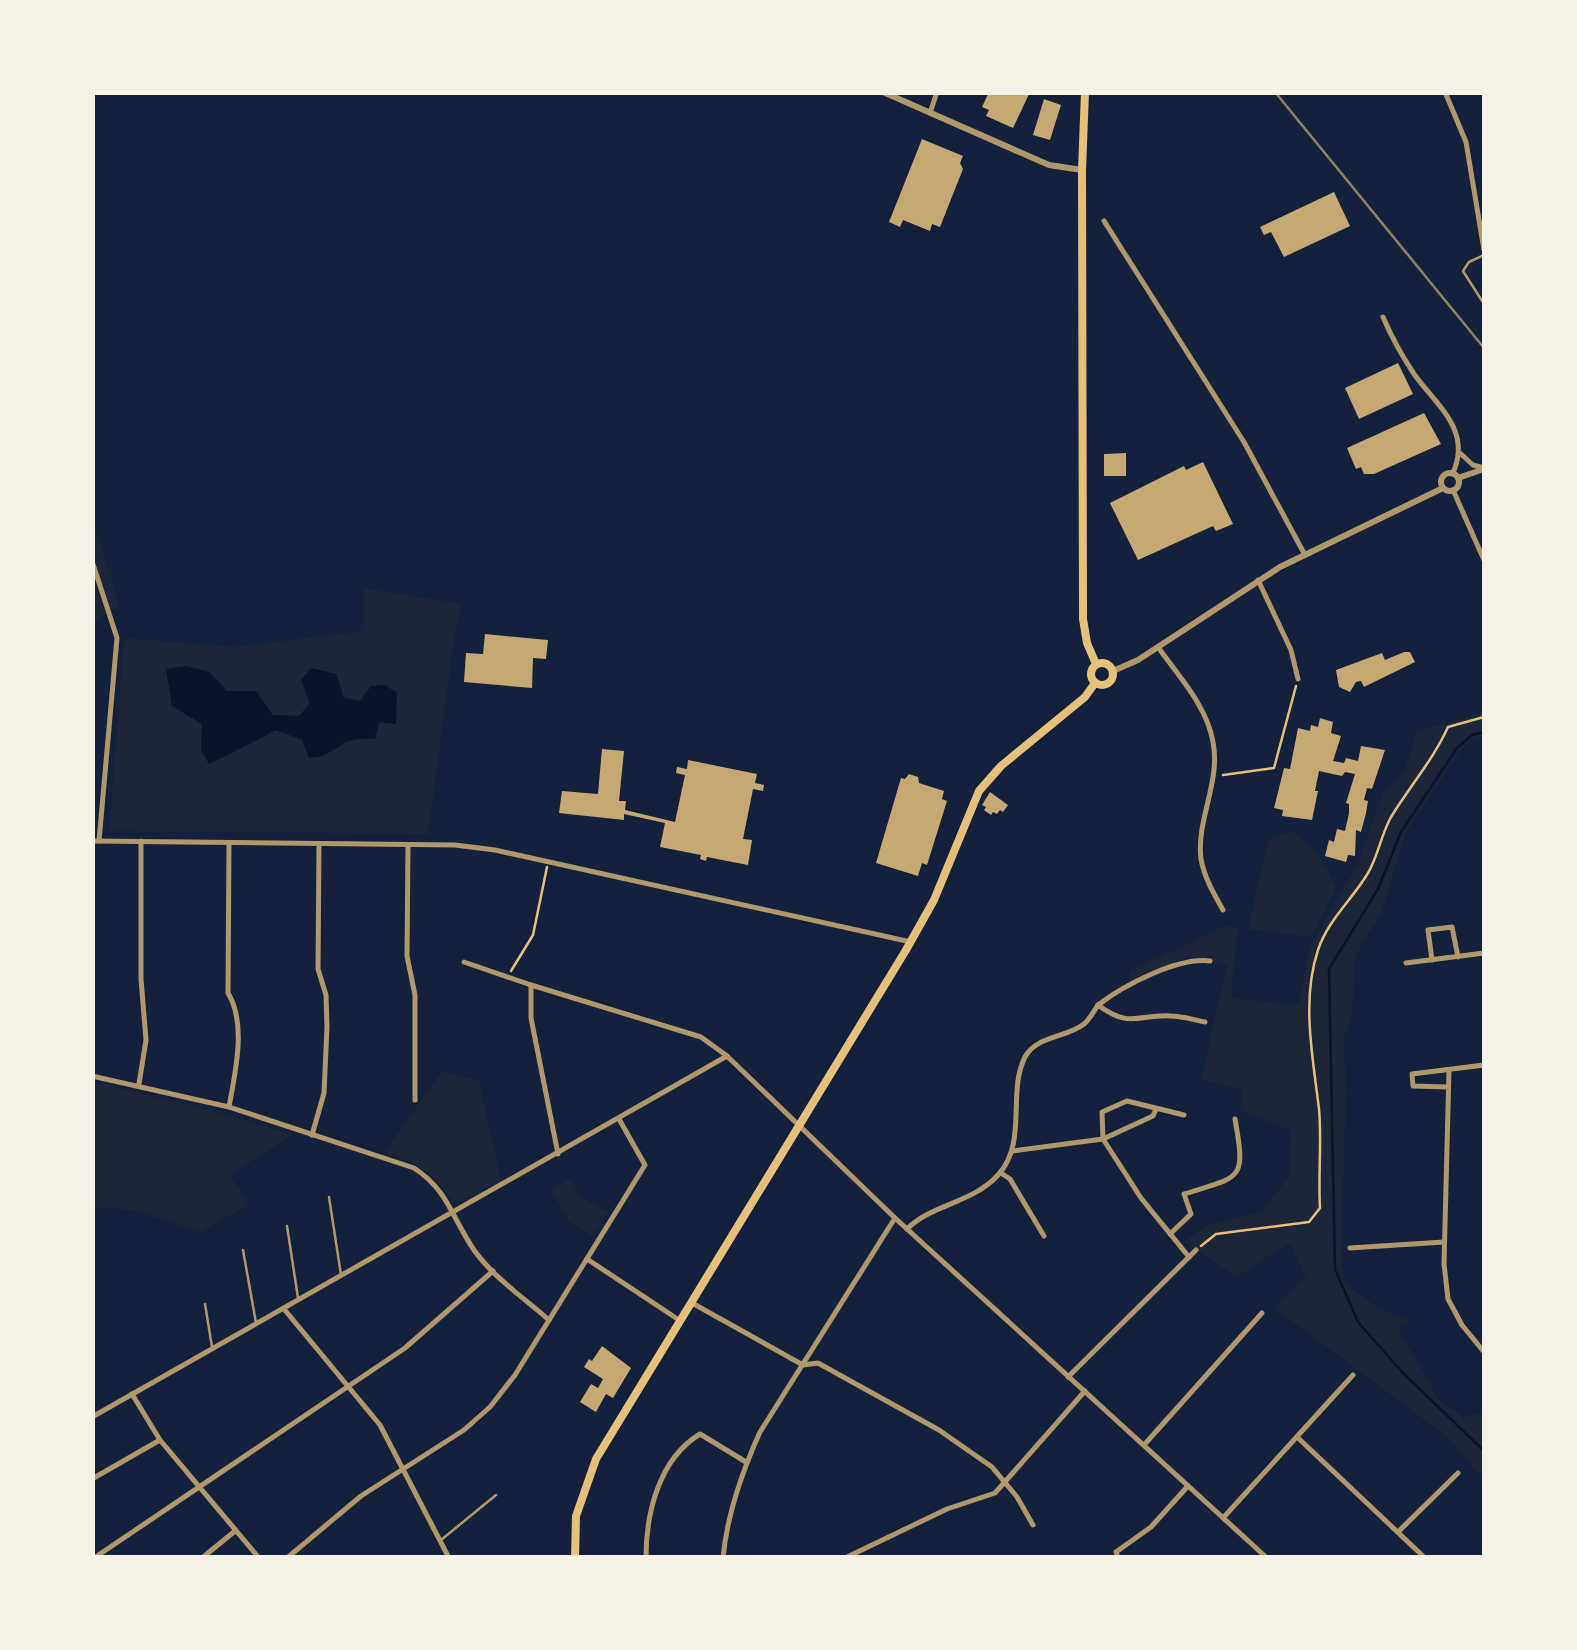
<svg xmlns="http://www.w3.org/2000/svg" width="1577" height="1650" viewBox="0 0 1577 1650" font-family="'Nunito Sans',sans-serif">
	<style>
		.green { fill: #1d2539; fill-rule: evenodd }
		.water { fill: #0b132b }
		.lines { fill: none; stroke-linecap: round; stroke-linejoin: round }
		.stream { stroke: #0b132b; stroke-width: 2.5 }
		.building { fill: #c6a872 }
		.path { stroke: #e5c07b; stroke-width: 2.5 }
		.service { stroke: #b1986c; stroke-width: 2.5 }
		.minor { stroke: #b1986c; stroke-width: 5 }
		.tertiary { stroke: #b1986c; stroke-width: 6 }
		.primary { stroke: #e5c07b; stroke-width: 8 }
		.rail { stroke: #918062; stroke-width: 2.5 }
	</style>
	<rect width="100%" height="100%" fill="#14213d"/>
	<g class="green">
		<polygon points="92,516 119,605 93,623 92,623"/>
		<path d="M364 588 462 604 454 638 428 834 109 831 124 638 237 647 363 631ZM210 673 227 691H256L273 715 299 716 310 703 301 680 360 701 353 737 321 758 302 740 276 730 221 759 201 750 202 724 189 715Z"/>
		<polygon points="1484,712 1484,736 1472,739 1460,751 1405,834 1382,911 1355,957 1352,1018 1344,1037 1346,1092 1341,1255 1345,1283 1378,1308 1411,1321 1397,1327 1440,1401 1463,1417 1484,1413 1484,1480 1450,1439 1275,1308 1306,1277 1289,1243 1236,1277 1184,1241 1209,1225 1262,1212 1290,1175 1291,1131 1240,1110 1242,1090 1201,1079 1227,965 1190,956 1130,982 1130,971 1225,926 1238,927 1231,998 1299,1005 1309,949 1358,863 1382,795 1404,772 1416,732"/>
		<polygon points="1293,831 1318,854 1336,887 1312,937 1248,929 1269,838"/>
		<path d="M442 1071 479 1081 501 1180 463 1201 452 1200C432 1175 416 1158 382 1156Z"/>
		<polygon points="93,1082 214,1111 292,1135 230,1175 249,1205 200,1232 132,1210 93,1207"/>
		<polygon points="570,1178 580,1197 608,1212 592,1236 568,1221 551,1190"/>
	</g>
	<path class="water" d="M186 666 209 672 227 691H256L273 715 299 716 310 703 301 680 311 668 336 674 344 698 360 701 371 686 385 685 397 693 396 724 379 722 375 739C337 735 336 758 309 758L302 740 276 730 209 764 201 750 202 724 172 706 166 669Z"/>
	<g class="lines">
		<polyline class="stream" points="1484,732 1472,735 1457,748 1401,832 1378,889 1329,969 1335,1269 1358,1322 1403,1373 1484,1451"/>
	</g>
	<g class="building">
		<polygon points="989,92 1030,92 1013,128 986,116 989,110 982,107"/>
		<polygon points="1044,99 1061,105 1050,140 1033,135"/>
		<polygon points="922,139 963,156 960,163 963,169 940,227 932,224 930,231 903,220 900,227 889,222"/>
		<polygon points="1334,192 1350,226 1284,257 1271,232 1264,235 1260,227"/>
		<polygon points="1398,363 1413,394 1359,419 1345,388"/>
		<polygon points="1424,413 1441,444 1374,474 1364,474 1361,467 1356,469 1347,448"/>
		<polygon points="1126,453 1126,476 1104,476 1104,454"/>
		<polygon points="1203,462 1233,524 1216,531 1213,526 1138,560 1110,503 1184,466 1186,470"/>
		<polygon points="485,634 548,640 546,659 533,658 532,688 464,682 466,653 483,654"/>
		<polygon points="1404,652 1410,652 1415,662 1364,687 1361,681 1356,682 1350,692 1339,687 1336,670 1382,653 1385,660"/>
		<polygon points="1320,718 1333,722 1331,733 1341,736 1333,761 1344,763 1346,758 1358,761 1361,746 1385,750 1372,789 1367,788 1364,800 1368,801 1366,813 1361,832 1356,830 1355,856 1348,855 1346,862 1325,856 1329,840 1334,842 1337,829 1345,831 1349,813 1349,804 1346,803 1355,774 1345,772 1342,776 1319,771 1315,791 1318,791 1312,820 1282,816 1283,810 1274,808 1284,768 1290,769 1298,728 1310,731 1311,725 1318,727"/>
		<polygon points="602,749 624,751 619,801 626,801 625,810 675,822 685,775 676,773 677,767 687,769 688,760 757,774 755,783 764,785 763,791 753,789 743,839 752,840 748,865 707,857 706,861 700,859 701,855 660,847 665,823 624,814 624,820 559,813 562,791 598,794"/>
		<polygon points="909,774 918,777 919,783 944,791 942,799 947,801 927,865 922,863 918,876 876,863 901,778 905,779"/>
		<polygon points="990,792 1008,805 1003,812 1000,810 997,814 993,812 991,815 984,810 986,807 982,805"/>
		<polygon points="602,1346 631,1368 613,1398 606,1394 596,1412 580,1402 591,1384 598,1388 603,1379 584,1367 589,1359 592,1361"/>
	</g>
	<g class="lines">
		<g class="path">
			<polyline points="1223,775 1274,768 1296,686"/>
			<polyline points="511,971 533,935 547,867"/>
			<path d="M1201 1246 1216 1234 1309 1222 1320 1208C1318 1175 1322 1141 1319 1109 1313 1058 1301 1001 1318 950 1328 920 1352 900 1368 873 1378 856 1381 835 1391 817 1410 786 1433 760 1448 727L1484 717"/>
		</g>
		<g class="service">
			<polyline points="1484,255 1469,262 1463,271 1484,304"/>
			<polyline points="329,1197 341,1275"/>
			<polyline points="287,1226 298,1298"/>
			<polyline points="243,1250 256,1323"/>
			<polyline points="205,1304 212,1347"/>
			<polyline points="441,1540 496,1495"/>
		</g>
		<g class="minor">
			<polyline points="1445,92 1466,142 1484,250"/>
			<polyline points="930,113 937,92"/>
			<polyline points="1104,221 1244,442 1305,555"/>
			<path d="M1383 317C1392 338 1402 356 1414 374 1437 406 1472 430 1453 473"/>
			<polyline points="1461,454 1473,465 1484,468"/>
			<polyline points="1453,490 1484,560"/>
			<polyline points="92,561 117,638 99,841"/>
			<polyline points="1258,580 1291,650 1298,679"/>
			<path d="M1158 647C1179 677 1207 706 1213 742 1221 782 1196 820 1201 859 1204 877 1214 894 1223 910"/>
			<polyline points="92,841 455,845 495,850 911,942"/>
			<polyline points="408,845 407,956 415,995 415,1100"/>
			<polyline points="1432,960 1428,930 1452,927 1458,957"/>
			<polyline points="464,962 531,985"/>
			<polyline points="1406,963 1484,953"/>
			<path d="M1098 1005C1124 985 1178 957 1210 961"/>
			<polyline points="1449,1070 1444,1264 1448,1299 1462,1325 1484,1352"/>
			<path d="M92 1076 229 1107 414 1168C448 1190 452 1218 474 1250 493 1277 524 1298 549 1320"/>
			<polyline points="139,1084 146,1040 141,979 141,841"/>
			<polyline points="1447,1087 1413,1086 1412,1074 1484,1065"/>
			<path d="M229 1107C235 1073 247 1024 228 993L229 843"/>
			<polyline points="1156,1109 1153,1116 1103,1139 1102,1112 1127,1101 1184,1115"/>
			<polyline points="312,1135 324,1093 327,1027 326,995 318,969 319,846"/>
			<polyline points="1013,1151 1103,1139 1141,1198 1189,1257"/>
			<polyline points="558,1154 531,1018 531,985 701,1037 727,1056"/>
			<polyline points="1001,1173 1010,1179 1044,1236"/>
			<path d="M907 1229C932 1204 973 1203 998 1175 1028 1143 1007 1092 1025 1057 1036 1036 1066 1038 1084 1024 1089 1020 1094 1011 1098 1005 1130 1029 1138 1014 1171 1016 1182 1016 1194 1020 1205 1022"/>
			<path d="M1170 1234 1191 1214 1184 1194C1242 1176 1246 1181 1235 1119"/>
			<polyline points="1350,1248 1444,1242"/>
			<polyline points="587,1259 679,1320"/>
			<polyline points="692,1303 803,1365 818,1363 939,1430 992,1467 1017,1497 1033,1525"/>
			<polyline points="284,1309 380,1425 449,1558"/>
			<polyline points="1068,1377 1196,1250"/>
			<polyline points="132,1394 160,1440 259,1558"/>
			<polyline points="92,1417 727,1056 895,1218 1267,1558"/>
			<polyline points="1297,1437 1425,1558"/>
			<polyline points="1144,1445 1262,1313"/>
			<polyline points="92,1479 160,1440"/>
			<polyline points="1223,1518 1353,1375"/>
			<polyline points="1398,1532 1458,1473"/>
			<polyline points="94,1558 405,1348 493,1271"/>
			<polyline points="202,1558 235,1531"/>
			<polyline points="287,1558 361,1496 464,1430 490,1407 515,1375 645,1165 619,1119"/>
			<path d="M646 1558C646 1513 659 1459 700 1434L746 1462"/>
			<path d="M723 1558C727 1514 742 1472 760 1432L895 1218"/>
			<polyline points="845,1558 947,1509 995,1493 1085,1391"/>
			<polyline points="1118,1558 1116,1552 1151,1527 1188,1486"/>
		</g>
		<g class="tertiary">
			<polyline points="883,92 1049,165 1082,170"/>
			<circle cx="1450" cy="482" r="9"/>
			<polyline points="1458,478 1484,469"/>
			<polyline points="1113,671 1138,660 1280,567 1443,488"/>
		</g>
		<g class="primary">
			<polyline points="1085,92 1082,170 1083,619 1087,643 1096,664"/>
			<circle cx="1102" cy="674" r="11"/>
			<polyline points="575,1558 576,1516 596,1459 906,950 934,900 979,791 1001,766 1085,697 1095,683"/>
		</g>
		<polyline class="rail" points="1275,92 1484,348"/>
	</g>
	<rect width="1577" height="1650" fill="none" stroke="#f6f1e7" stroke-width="190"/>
</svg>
